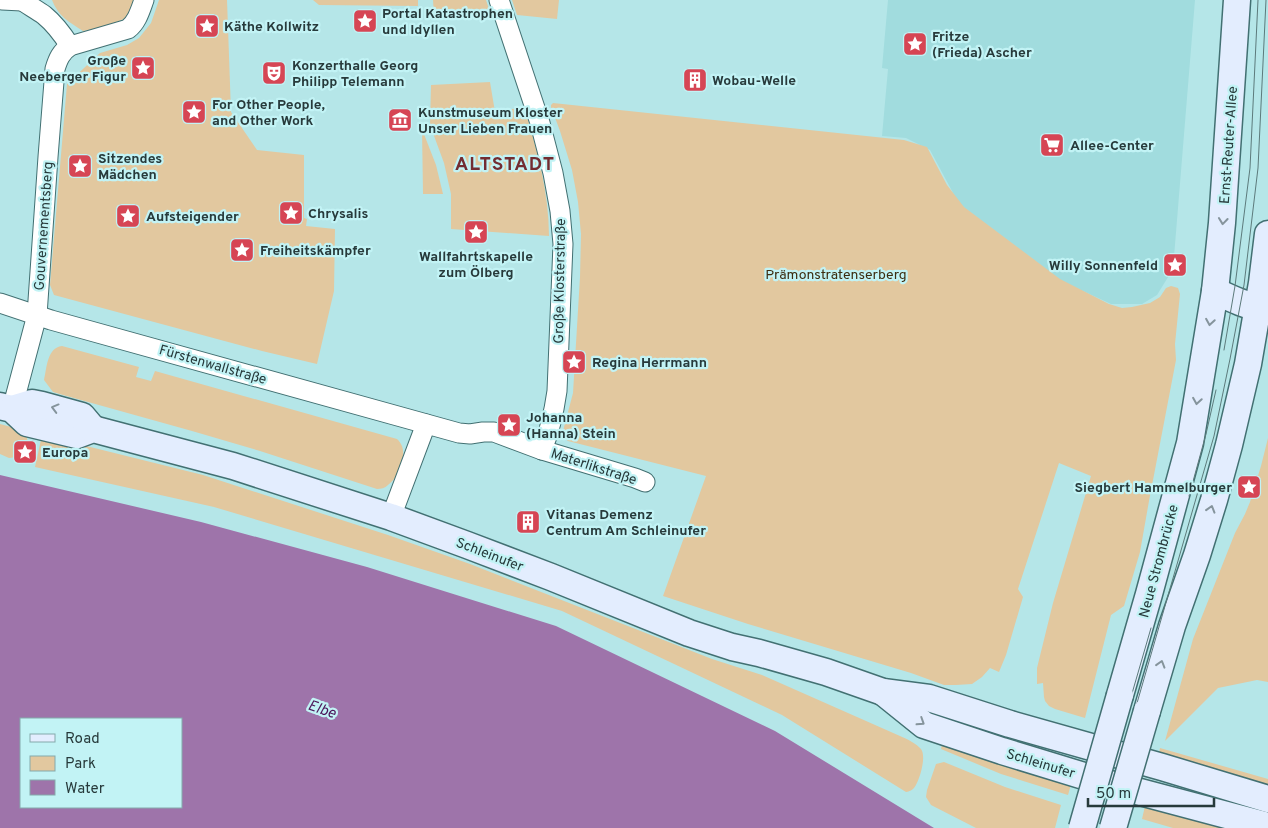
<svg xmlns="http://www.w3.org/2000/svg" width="1268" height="828" viewBox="0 0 1268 828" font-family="Overpass,sans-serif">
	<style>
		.built { fill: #a1dcde }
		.green { fill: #e2c89f }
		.water { fill: #9e74aa; fill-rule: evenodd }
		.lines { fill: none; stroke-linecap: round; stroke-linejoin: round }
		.street-casing { stroke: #427072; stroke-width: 21 }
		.secondary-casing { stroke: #427072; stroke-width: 29 }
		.street { stroke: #fff; stroke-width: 19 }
		.secondary { stroke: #e3edfe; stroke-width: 26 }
		.tram { stroke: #5c7a7b; stroke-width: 1 }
		.secondary-bridge-casing { stroke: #427072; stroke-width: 29; stroke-linecap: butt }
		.secondary-bridge { stroke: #e3edfe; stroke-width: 26 }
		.oneway { stroke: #85949c }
		.labels { text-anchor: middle; stroke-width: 4.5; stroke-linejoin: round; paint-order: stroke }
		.poi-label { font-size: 14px; font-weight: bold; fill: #273a3b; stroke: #c2f3f5; text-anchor: start }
		.street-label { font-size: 14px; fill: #273a3b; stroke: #c2f3f5 }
		.park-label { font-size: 14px; fill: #3d2d10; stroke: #c2f3f5 }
		.water-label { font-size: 15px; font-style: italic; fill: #4b1459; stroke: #c2f3f5 }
		.district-label { font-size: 19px; font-weight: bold; letter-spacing: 1px; fill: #732c31; stroke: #c2f3f5 }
	</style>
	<rect width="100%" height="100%" fill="#b5e6e8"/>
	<polygon class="built" points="888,0 1195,0 1173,269 1157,295 1142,304 1111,304 1031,267 959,204 930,150 906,138 882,136 888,69 882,68"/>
	<g class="green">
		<path d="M52 0H134L126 18 105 27 83 31C69 22 58 16 52 0Z"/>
		<polygon points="159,0 227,0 231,112 257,150 304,155 304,218 307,219 306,226 335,229 334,291 317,364 262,351 54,295 50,285 67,84 100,53 127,45 139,38 151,23"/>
		<polygon points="313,0 418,0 418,6 319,5"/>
		<polygon points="433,0 486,0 491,15 434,16"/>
		<polygon points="512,0 559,0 557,19 517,15"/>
		<path d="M490 82 495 112 524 107C537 149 549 192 549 236L451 229V194L444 163 430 125 431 85Z"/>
		<path d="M553 103 904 140 927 147 947 185 964 207 1060 279 1109 304 1122 308 1132 307 1150 303 1160 297 1166 288 1171 286 1178 288 1180 294 1175 344 1176 360 1149 501 1140 552 1124 606 1111 615 1085 718 1055 709 1049 706 1045 701 1044 697 1043 683 1037 684V668L1053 603 1091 476 1059 463 1018 589 1023 597 1006 655 999 672 990 668 982 677 972 684 956 685H944L911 673 748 624 663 596 706 476 568 441C564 438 563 435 563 431L573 393 580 277 581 234 578 202 572 170 560 131 551 107V105Z"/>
		<polygon points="422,129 436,165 443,194 423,194"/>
		<path d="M62 346 139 367 136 377 151 381 155 371 397 439C410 450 401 476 388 485 385 488 381 489 377 489L260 451 192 431 63 395 53 392 44 380C47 367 47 348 62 346Z"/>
		<polygon points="0,424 26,431 29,451 28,459 17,457 9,458 0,454"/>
		<path d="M42 435 203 475 388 535 470 564 712 659 762 675 900 736C907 739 917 744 921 749 927 757 919 782 914 788 911 791 910 791 906 792L782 715 562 611 214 507 35 467Z"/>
		<polygon points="1268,438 1268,682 1257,680 1218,688 1165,741 1193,639 1235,533 1245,514 1250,502 1261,466"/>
		<polygon points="942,744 1072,781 1068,795 1001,774 941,749"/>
		<polygon points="1160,748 1268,779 1268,788 1220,770 1159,753"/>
		<polygon points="944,762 1005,787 1061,805 1055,828 976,828 931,805 926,797 927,790 936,764"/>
		<polygon points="1145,806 1224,828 1173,828 1142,819"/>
	</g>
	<path class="water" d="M0 475 201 522 367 567 556 626 775 731 934 828H0ZM21 719H181V807H21Z"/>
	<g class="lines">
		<defs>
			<g id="street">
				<polyline points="2,0 22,1"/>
				<path d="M21 0C28 5 37 10 44 15 55 24 63 35 70 46"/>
				<path d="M499 0 540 123 553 173 560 211 563 244 557 391C554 412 550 431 542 450"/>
				<polyline points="0,303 51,320 459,433 470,434 483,432 494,432 542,450 635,478 645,482"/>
				<path d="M12 409 37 315 48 157 55 69C58 59 61 52 70 46L128 29C137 22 140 11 144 0"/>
				<polyline points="391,517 426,424"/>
			</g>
			<g id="secondary">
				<path d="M1215 291C1232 299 1249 307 1268 310"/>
				<polyline points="0,406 12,409 27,423 77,435 93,429 233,466 391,517 467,545 551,577 689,633 732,647 759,653 826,672 883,692 929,698 1010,724 1162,767 1268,799"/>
				<polyline points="12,409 32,403 42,405 82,416 93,429"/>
				<polyline points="883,692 924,725 1002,751 1110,784 1268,826"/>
				<polyline points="1120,695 1149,594 1190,443 1215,291 1222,223 1237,0"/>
				<polyline points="1147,711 1172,626 1197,555 1214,500 1229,445 1248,364 1262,283 1268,234"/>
			</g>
		</defs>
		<use href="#street" class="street-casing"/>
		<use href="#secondary" class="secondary-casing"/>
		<use href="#street" class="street"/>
		<use href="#secondary" class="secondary"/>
		<g class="tram">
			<polyline points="1224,350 1235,286 1250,168 1258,0"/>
			<polyline points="1189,496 1206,434 1216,390"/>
			<polyline points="1093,828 1151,628"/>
			<polyline points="1101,828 1214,436 1230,359 1244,285 1258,168 1266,0"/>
		</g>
		<defs>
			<g id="secondary-bridge">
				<polyline points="1082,828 1120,695"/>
				<polyline points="1113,828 1147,711"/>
			</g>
		</defs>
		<use href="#secondary-bridge" class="secondary-bridge-casing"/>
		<use href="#secondary-bridge" class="secondary-bridge"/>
	</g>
	<defs><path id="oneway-chevron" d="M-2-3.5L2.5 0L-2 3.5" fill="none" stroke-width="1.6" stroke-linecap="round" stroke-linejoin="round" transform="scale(1.25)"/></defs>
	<g class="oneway">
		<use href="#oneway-chevron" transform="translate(1223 221) rotate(96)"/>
		<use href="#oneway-chevron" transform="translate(1210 322) rotate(99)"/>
		<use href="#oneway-chevron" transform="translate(1197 401) rotate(99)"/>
		<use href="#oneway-chevron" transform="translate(55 408) rotate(-165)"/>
		<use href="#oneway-chevron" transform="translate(1211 509) rotate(-73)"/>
		<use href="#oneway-chevron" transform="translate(1161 664) rotate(-73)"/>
		<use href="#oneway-chevron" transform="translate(921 722) rotate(33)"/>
	</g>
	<defs>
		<symbol id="sight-square" viewBox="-11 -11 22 22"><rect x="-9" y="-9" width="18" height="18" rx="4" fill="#d64554" stroke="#c2f3f5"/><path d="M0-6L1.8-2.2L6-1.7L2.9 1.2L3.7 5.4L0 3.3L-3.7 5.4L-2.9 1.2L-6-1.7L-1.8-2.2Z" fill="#fff"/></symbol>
		<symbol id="theatre-square" viewBox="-11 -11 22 22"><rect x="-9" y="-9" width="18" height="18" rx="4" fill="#d64554" stroke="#c2f3f5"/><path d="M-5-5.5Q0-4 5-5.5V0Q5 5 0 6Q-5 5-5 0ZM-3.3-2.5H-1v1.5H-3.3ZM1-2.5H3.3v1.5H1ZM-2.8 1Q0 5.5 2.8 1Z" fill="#fff"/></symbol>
		<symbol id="building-square" viewBox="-11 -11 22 22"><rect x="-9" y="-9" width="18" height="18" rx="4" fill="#d64554" stroke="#c2f3f5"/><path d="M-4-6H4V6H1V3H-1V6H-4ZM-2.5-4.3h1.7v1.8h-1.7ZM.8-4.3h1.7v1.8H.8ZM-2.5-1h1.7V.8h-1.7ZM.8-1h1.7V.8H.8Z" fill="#fff"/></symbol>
		<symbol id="museum-square" viewBox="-11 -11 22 22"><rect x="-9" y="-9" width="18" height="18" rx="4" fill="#d64554" stroke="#c2f3f5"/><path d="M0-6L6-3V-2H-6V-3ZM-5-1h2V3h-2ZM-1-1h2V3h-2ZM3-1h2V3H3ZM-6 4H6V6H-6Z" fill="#fff"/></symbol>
		<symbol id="supermarket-square" viewBox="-11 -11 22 22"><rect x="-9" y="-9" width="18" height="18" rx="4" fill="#d64554" stroke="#c2f3f5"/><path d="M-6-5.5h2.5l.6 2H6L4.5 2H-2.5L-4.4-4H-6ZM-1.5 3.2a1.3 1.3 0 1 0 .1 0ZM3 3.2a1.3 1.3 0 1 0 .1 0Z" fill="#fff"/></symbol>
	</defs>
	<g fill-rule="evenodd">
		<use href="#sight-square" x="351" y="7" width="28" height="28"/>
		<use href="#sight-square" x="193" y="12" width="28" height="28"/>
		<use href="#sight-square" x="901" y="30" width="28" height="28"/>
		<use href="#sight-square" x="129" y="54" width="28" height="28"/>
		<use href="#theatre-square" x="260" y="59" width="28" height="28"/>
		<use href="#building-square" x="681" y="66" width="28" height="28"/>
		<use href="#sight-square" x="180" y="98" width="28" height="28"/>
		<use href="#museum-square" x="386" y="106" width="28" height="28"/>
		<use href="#supermarket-square" x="1038" y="131" width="28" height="28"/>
		<use href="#sight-square" x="66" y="152" width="28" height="28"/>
		<use href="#sight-square" x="277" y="199" width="28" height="28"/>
		<use href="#sight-square" x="114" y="202" width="28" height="28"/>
		<use href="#sight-square" x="462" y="218" width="28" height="28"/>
		<use href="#sight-square" x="228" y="236" width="28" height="28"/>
		<use href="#sight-square" x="1161" y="251" width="28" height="28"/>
		<use href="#sight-square" x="560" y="348" width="28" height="28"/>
		<use href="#sight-square" x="495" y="411" width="28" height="28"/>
		<use href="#sight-square" x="11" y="438" width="28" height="28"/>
		<use href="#sight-square" x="1235" y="473" width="28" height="28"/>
		<use href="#building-square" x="514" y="508" width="28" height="28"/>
	</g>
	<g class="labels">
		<g class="poi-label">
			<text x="382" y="18">Portal Katastrophen<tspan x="382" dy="16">und Idyllen</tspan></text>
			<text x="224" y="31">Käthe Kollwitz</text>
			<text x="932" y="41">Fritze<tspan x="932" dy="16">(Frieda) Ascher</tspan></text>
			<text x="126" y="65" text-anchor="end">Große<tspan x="126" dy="16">Neeberger Figur</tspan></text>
			<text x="292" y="70">Konzerthalle Georg<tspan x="292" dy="16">Philipp Telemann</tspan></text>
			<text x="712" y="85">Wobau-Welle</text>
			<text x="212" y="109">For Other People,<tspan x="212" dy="16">and Other Work</tspan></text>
			<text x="418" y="117">Kunstmuseum Kloster<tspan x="418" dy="16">Unser Lieben Frauen</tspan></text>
			<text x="1070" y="150">Allee-Center</text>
			<text x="98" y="163">Sitzendes<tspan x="98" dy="16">Mädchen</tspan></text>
			<text x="308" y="218">Chrysalis</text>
			<text x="146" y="221">Aufsteigender</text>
			<text x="260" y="255">Freiheitskämpfer</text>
			<text x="476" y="261" text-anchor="middle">Wallfahrtskapelle<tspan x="476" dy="16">zum Ölberg</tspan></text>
			<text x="1158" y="270" text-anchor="end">Willy Sonnenfeld</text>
			<text x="592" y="367">Regina Herrmann</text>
			<text x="526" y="422">Johanna<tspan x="526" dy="16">(Hanna) Stein</tspan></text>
			<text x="42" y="457">Europa</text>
			<text x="1232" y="492" text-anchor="end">Siegbert Hammelburger</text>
			<text x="546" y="519">Vitanas Demenz<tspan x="546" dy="16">Centrum Am Schleinufer</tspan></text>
		</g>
		<g class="street-label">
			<text transform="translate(1228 145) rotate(-86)" y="5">Ernst-Reuter-Allee</text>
			<text transform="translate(43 226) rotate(-86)" y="5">Gouvernementsberg</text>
			<text transform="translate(559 281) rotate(-89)" y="5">Große Klosterstraße</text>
			<text transform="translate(213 364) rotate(16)" y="5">Fürstenwallstraße</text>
			<text transform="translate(594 466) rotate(18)" y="5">Materlikstraße</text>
			<text transform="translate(490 554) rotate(21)" y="5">Schleinufer</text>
			<text transform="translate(1158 561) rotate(-75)" y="5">Neue Strombrücke</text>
			<text transform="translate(1041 763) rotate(17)" y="5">Schleinufer</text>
		</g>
		<g class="park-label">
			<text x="836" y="279">Prämonstratenserberg</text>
		</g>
		<g class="water-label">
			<text transform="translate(322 709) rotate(19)" y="5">Elbe</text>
		</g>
		<g class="district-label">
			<text x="505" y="170">ALTSTADT</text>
		</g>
	</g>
	<rect x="20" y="718" width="162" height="90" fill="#c2f3f5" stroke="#84a9ab"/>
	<rect x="30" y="734" width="25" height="8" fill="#e3edfe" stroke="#84a9ab"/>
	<text x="65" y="743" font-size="15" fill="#273a3b">Road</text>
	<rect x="30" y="756" width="25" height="15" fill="#e2c89f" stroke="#84a9ab"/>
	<text x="65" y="768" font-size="15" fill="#273a3b">Park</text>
	<rect x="30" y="780" width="25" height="15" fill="#9e74aa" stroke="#84a9ab"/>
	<text x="65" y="793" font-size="15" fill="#273a3b">Water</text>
	<path d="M1088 798v8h126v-8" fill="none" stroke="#273a3b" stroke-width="2.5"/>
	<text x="1096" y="798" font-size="15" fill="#273a3b" stroke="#c2f3f5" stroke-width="4" paint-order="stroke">50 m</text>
</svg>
